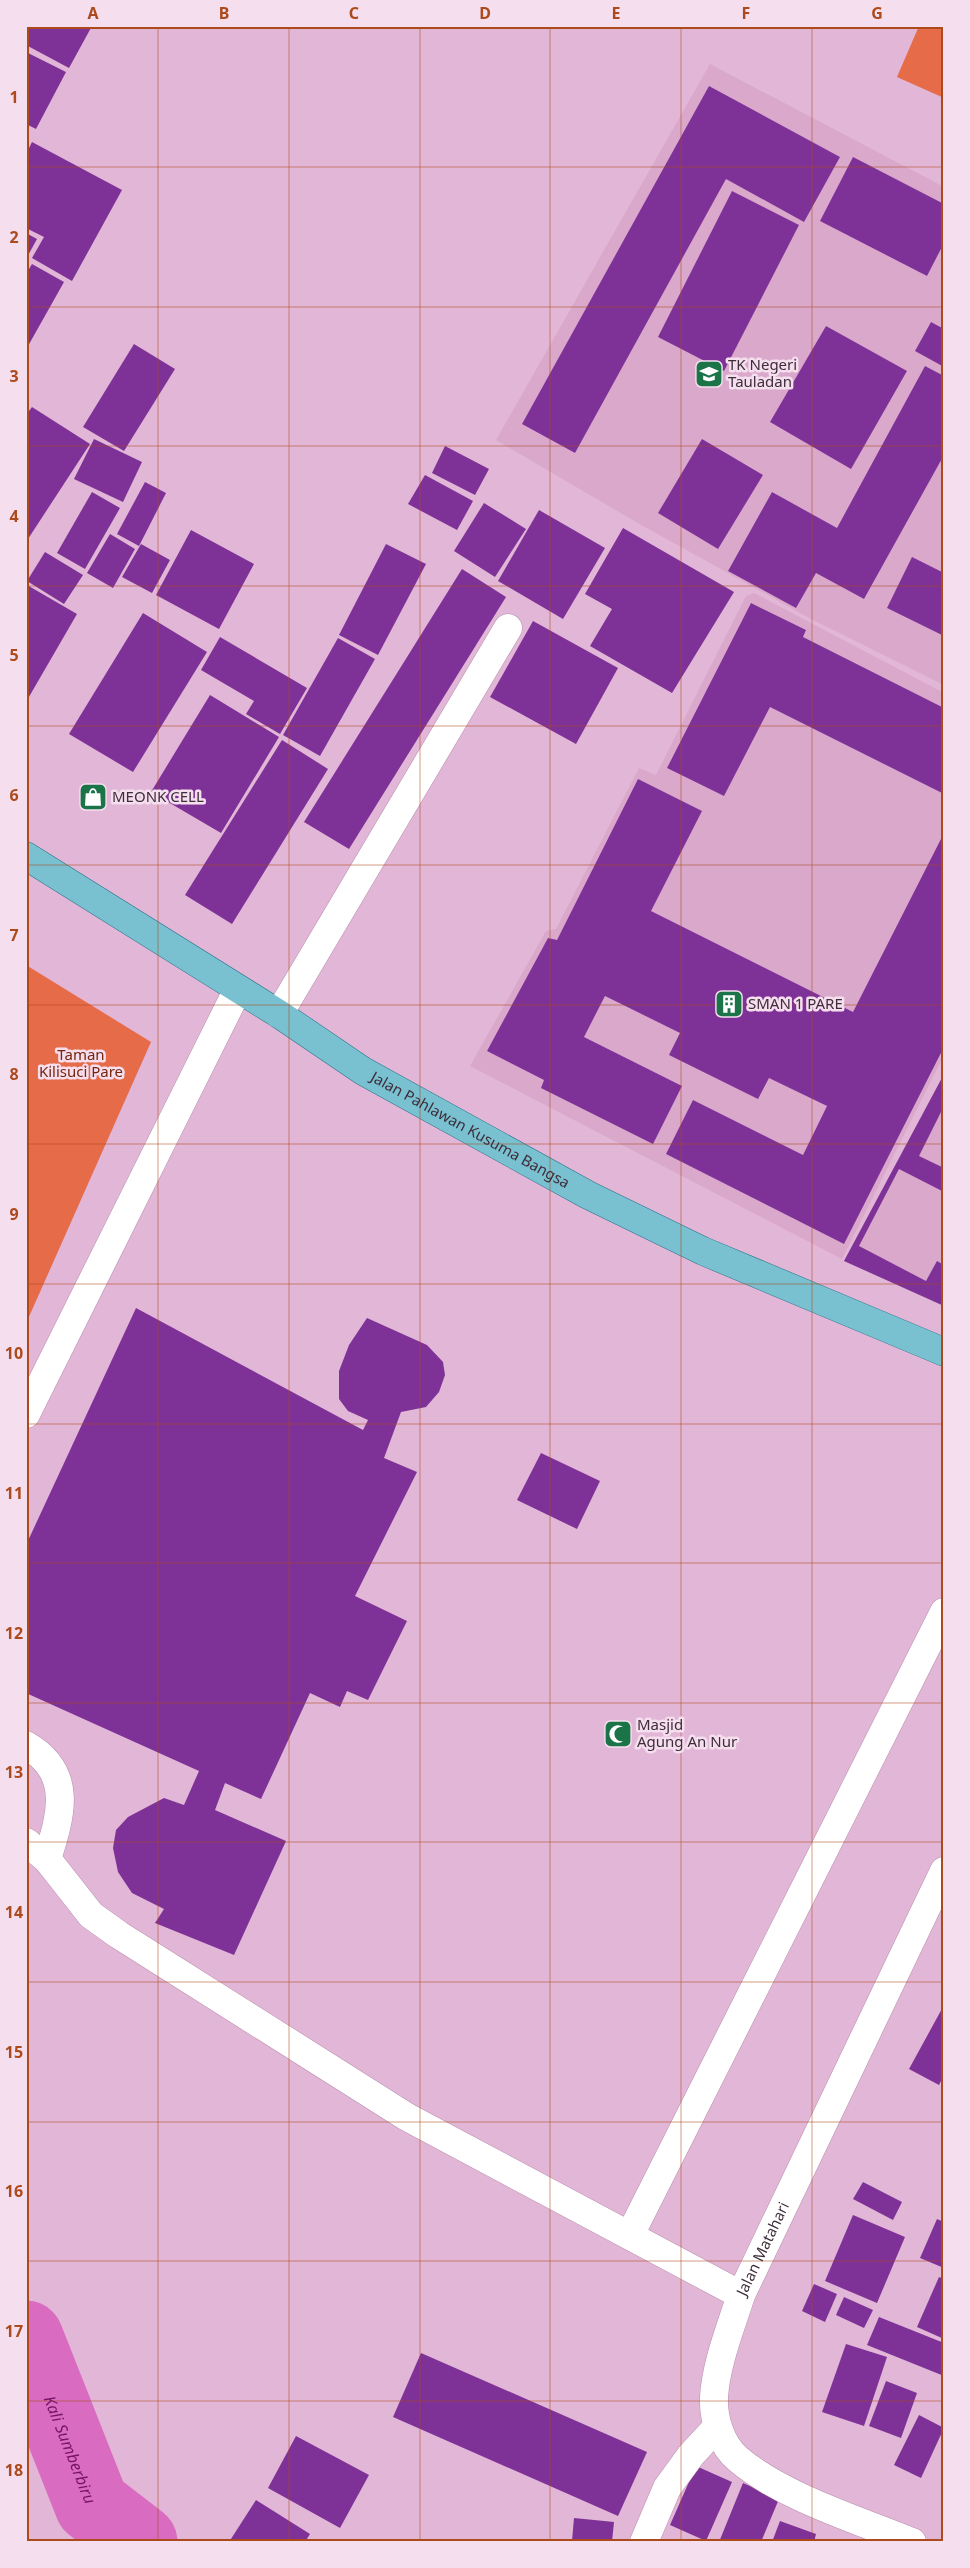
<svg xmlns="http://www.w3.org/2000/svg" width="970" height="2568" viewBox="0 0 970 2568" font-family="'Noto Sans',sans-serif">
	<style>
		.built { fill: #d9a8cb; fill-rule: evenodd }
		.green { fill: #e66b49 }
		.lines { fill: none; stroke-linecap: round; stroke-linejoin: round }
		.river { stroke: #d96cc0; stroke-width: 75 }
		.building { fill: #7e3298 }
		.minor-casing { stroke: #ba8fae; stroke-width: 29 }
		.major-casing { stroke: #2a7287; stroke-width: 29 }
		.minor { stroke: #fff; stroke-width: 28 }
		.major { stroke: #79c1d0; stroke-width: 28 }
		.grid { fill: none; stroke: #ac4a1c; stroke-width: 1; stroke-opacity: 0.55 }
		.labels { text-anchor: middle; stroke-width: 5; stroke-linejoin: round; paint-order: stroke }
		.poi-label { font-size: 15px; fill: #3e2d3a; stroke: #f5deee; text-anchor: start }
		.park-label { font-size: 15px; fill: #77250c; stroke: #f5deee }
		.street-label { font-size: 15px; fill: #3e2d3a; stroke: #f5deee }
		.water-label { font-size: 16px; font-style: italic; fill: #771466; stroke: #f5deee }
		.neatline { fill: none; stroke: #ac4a1c; stroke-width: 2 }
		.grid-label { font-size: 16px; text-anchor: middle; font-weight: bold; fill: #ac4a1c }
	</style>
	<rect width="100%" height="100%" fill="#e2b6d6"/>
	<g class="built">
		<path d="M710 64 944 187V204L853 158 820 221 927 276 944 243V329L931 322 915 351 944 367V376L925 366 837 528 772 492 728 570 796 608 816 573 864 599 944 455V573L912 558 887 608 944 636V685L811 619 636 522 496 440ZM709 86 840 157 804 222 726 179 575 453 522 424ZM732 191 799 225 724 371 658 337ZM826 326 907 372 851 468 770 422ZM702 439 763 475 718 549 658 513Z"/>
		<polygon points="754,593 944,693 944,708 803,637 806,630 751,603 667,768 724,796 770,707 944,794 944,833 853,1012 651,911 701,811 638,779 557,940 548,939 487,1051 544,1080 541,1088 653,1143 682,1086 584,1037 605,996 827,1106 803,1155 693,1100 666,1154 844,1244 944,1047 944,1055 842,1259 470,1066 546,931 556,929 639,768 656,775 746,596"/>
		<polygon points="944,1074 944,1306 844,1261"/>
	</g>
	<g class="green">
		<polygon points="919,26 944,26 944,98 897,77"/>
		<polygon points="26,965 151,1042 28,1319 26,1318"/>
	</g>
	<g class="lines">
		<path class="river" id="s1" d="M26 2338 92 2505 140 2542"/>
	</g>
	<g class="building">
		<polygon points="26,26 92,26 69,68 26,45"/>
		<polygon points="26,52 66,72 36,129 26,124"/>
		<polygon points="709,86 840,157 804,222 726,179 575,453 522,424"/>
		<polygon points="32,142 122,190 72,281 32,258 44,237 26,228 26,154"/>
		<polygon points="853,157 944,204 944,243 927,276 820,221"/>
		<polygon points="732,191 799,225 724,371 658,337"/>
		<polygon points="26,233 37,239 26,259"/>
		<polygon points="32,264 64,282 28,346 26,345 26,274"/>
		<polygon points="931,322 944,329 944,367 915,351"/>
		<polygon points="826,326 907,371 851,469 770,422"/>
		<polygon points="134,344 175,369 124,451 83,427"/>
		<polygon points="925,366 944,376 944,455 864,599 816,573 796,608 728,571 772,492 837,528"/>
		<polygon points="32,407 90,444 26,542 26,415"/>
		<polygon points="94,439 142,462 123,502 74,479"/>
		<polygon points="702,439 763,475 718,549 658,513"/>
		<polygon points="445,446 489,469 475,495 432,473"/>
		<polygon points="425,475 473,501 457,530 408,504"/>
		<polygon points="145,482 166,493 139,546 117,534"/>
		<polygon points="92,492 120,508 85,569 57,553"/>
		<polygon points="484,503 526,529 495,577 454,551"/>
		<polygon points="539,510 605,548 563,619 498,581"/>
		<polygon points="623,528 734,592 672,693 590,646 612,609 585,594"/>
		<polygon points="191,530 254,564 219,629 156,595"/>
		<polygon points="110,534 135,549 113,588 87,573"/>
		<polygon points="141,544 170,560 152,593 122,577"/>
		<polygon points="386,544 426,564 378,655 339,635"/>
		<polygon points="45,552 83,575 64,604 27,581"/>
		<polygon points="912,557 944,573 944,636 887,608"/>
		<polygon points="462,569 506,597 349,849 304,822"/>
		<polygon points="27,585 77,614 26,702 26,586"/>
		<polygon points="751,603 806,630 803,637 944,708 944,794 770,707 724,796 667,768"/>
		<polygon points="143,613 207,652 133,772 69,734"/>
		<polygon points="533,621 618,668 576,744 490,697"/>
		<polygon points="220,637 307,688 280,734 246,714 254,701 201,670"/>
		<polygon points="338,638 375,659 320,756 283,735"/>
		<polygon points="210,695 279,737 221,833 151,792"/>
		<polygon points="282,740 328,769 232,924 185,895"/>
		<polygon points="638,779 702,811 651,911 853,1012 944,833 944,1047 844,1244 666,1154 693,1100 803,1155 827,1106 769,1078 758,1099 669,1055 680,1033 605,996 584,1037 682,1086 653,1144 541,1088 544,1080 487,1051 548,938 557,940"/>
		<polygon points="944,1074 944,1106 919,1156 944,1168 944,1192 899,1169 859,1246 926,1281 937,1261 944,1265 944,1306 844,1261"/>
		<polygon points="136,1308 363,1430 368,1420 348,1411 339,1399 339,1371 349,1345 367,1318 427,1345 443,1362 445,1375 439,1392 426,1407 401,1412 384,1458 417,1472 355,1596 407,1621 368,1700 347,1691 340,1707 310,1693 261,1799 225,1783 215,1810 286,1841 234,1955 155,1923 164,1909 132,1893 118,1872 113,1848 116,1830 128,1817 164,1798 184,1805 199,1771 26,1693 26,1545"/>
		<polygon points="541,1453 600,1481 577,1529 517,1500"/>
		<polygon points="944,2005 944,2075 939,2085 909,2069"/>
		<polygon points="863,2182 902,2202 893,2220 853,2199"/>
		<polygon points="853,2215 905,2237 877,2303 825,2281"/>
		<polygon points="937,2219 944,2222 944,2268 920,2258"/>
		<polygon points="939,2277 944,2279 944,2339 917,2327"/>
		<polygon points="814,2284 837,2294 825,2322 802,2311"/>
		<polygon points="844,2297 873,2310 864,2328 836,2315"/>
		<polygon points="879,2317 944,2343 944,2376 867,2345"/>
		<polygon points="846,2344 887,2357 864,2426 822,2412"/>
		<polygon points="421,2353 647,2452 618,2516 393,2417"/>
		<polygon points="886,2381 917,2393 901,2438 869,2426"/>
		<polygon points="919,2415 944,2428 921,2478 894,2465"/>
		<polygon points="296,2436 369,2475 340,2528 268,2488"/>
		<polygon points="696,2466 732,2482 706,2541 670,2525"/>
		<polygon points="743,2483 779,2499 761,2542 719,2542"/>
		<polygon points="256,2500 310,2534 305,2542 229,2542"/>
		<polygon points="574,2518 614,2522 612,2542 572,2541"/>
		<polygon points="780,2521 816,2534 814,2542 772,2542"/>
	</g>
	<g class="lines">
		<defs>
			<g id="minor">
				<polyline points="279,1014 508,628"/>
				<polyline points="26,1414 238,989"/>
				<path d="M26 1745C74 1773 61 1815 47 1859"/>
				<polyline points="26,1842 47,1859 91,1915 119,1935 407,2117 741,2295"/>
				<polyline points="630,2235 944,1612"/>
				<polyline points="644,2542 667,2488 691,2455 717,2427"/>
				<path id="s2" d="M912 2542C858 2520 781 2496 738 2459 721 2445 713 2418 714 2397 716 2363 731 2327 741 2295L944 1871"/>
			</g>
			<g id="major">
				<path id="s3" d="M26 856 279 1014 363 1071 588 1195 703 1251 944 1352"/>
			</g>
		</defs>
		<use href="#minor" class="minor-casing"/>
		<use href="#major" class="major-casing"/>
		<use href="#minor" class="minor"/>
		<use href="#major" class="major"/>
	</g>
	<path class="grid" d="M158 26V2542M289 26V2542M420 26V2542M550 26V2542M681 26V2542M812 26V2542M26 167H944M26 307H944M26 446H944M26 586H944M26 726H944M26 865H944M26 1005H944M26 1144H944M26 1284H944M26 1424H944M26 1563H944M26 1703H944M26 1842H944M26 1982H944M26 2122H944M26 2261H944M26 2401H944"/>
	<defs>
		<symbol id="school-square" viewBox="-11 -11 22 22"><rect x="-9" y="-9" width="18" height="18" rx="4" fill="#1b7448" stroke="#f5deee"/><path d="M0-5L7-2L0 1L-7-2ZM-4 1L0 2.5L4 1V4Q0 6-4 4Z" fill="#fff"/></symbol>
		<symbol id="shop-square" viewBox="-11 -11 22 22"><rect x="-9" y="-9" width="18" height="18" rx="4" fill="#1b7448" stroke="#f5deee"/><path d="M-5-2.5h2.3a2.7 3.5 0 0 1 5.4 0H5L5.5 6h-11ZM-1.5-2.5h3a1.5 2.3 0 0 0-3 0Z" fill="#fff"/></symbol>
		<symbol id="building-square" viewBox="-11 -11 22 22"><rect x="-9" y="-9" width="18" height="18" rx="4" fill="#1b7448" stroke="#f5deee"/><path d="M-4-6H4V6H1V3H-1V6H-4ZM-2.5-4.3h1.7v1.8h-1.7ZM.8-4.3h1.7v1.8H.8ZM-2.5-1h1.7V.8h-1.7ZM.8-1h1.7V.8H.8Z" fill="#fff"/></symbol>
		<symbol id="mosque-square" viewBox="-11 -11 22 22"><rect x="-9" y="-9" width="18" height="18" rx="4" fill="#1b7448" stroke="#f5deee"/><path d="M3.5-4.9A6 6 0 1 0 3.5 4.9A5 5 0 1 1 3.5-4.9Z" fill="#fff"/></symbol>
	</defs>
	<g fill-rule="evenodd">
		<use href="#school-square" x="693" y="358" width="32" height="32"/>
		<use href="#shop-square" x="77" y="781" width="32" height="32"/>
		<use href="#building-square" x="713" y="988" width="32" height="32"/>
		<use href="#mosque-square" x="602" y="1718" width="32" height="32"/>
	</g>
	<g class="labels">
		<g class="poi-label">
			<text x="728" y="370">TK Negeri<tspan x="728" dy="17">Tauladan</tspan></text>
			<text x="112" y="802">MEONK CELL</text>
			<text x="748" y="1009">SMAN 1 PARE</text>
			<text x="637" y="1730">Masjid<tspan x="637" dy="17">Agung An Nur</tspan></text>
		</g>
		<g class="park-label">
			<text x="81" y="1060">Taman<tspan x="81" dy="17">Kilisuci Pare</tspan></text>
		</g>
		<g class="street-label">
			<text dy="5" stroke="none"><textPath href="#s3" startOffset="522">Jalan Pahlawan Kusuma Bangsa</textPath></text>
			<text dy="5" stroke="none"><textPath href="#s2" startOffset="419">Jalan Matahari</textPath></text>
		</g>
		<g class="water-label">
			<text dy="6" stroke="none"><textPath href="#s1" startOffset="120">Kali Sumberbiru</textPath></text>
		</g>
	</g>
	<rect width="970" height="2568" fill="none" stroke="#f5deee" stroke-width="55"/>
	<rect x="28" y="28" width="914" height="2512" class="neatline"/>
	<g class="grid-label">
		<text x="93" y="19">A</text>
		<text x="224" y="19">B</text>
		<text x="354" y="19">C</text>
		<text x="485" y="19">D</text>
		<text x="616" y="19">E</text>
		<text x="746" y="19">F</text>
		<text x="877" y="19">G</text>
		<text x="14" y="103">1</text>
		<text x="14" y="243">2</text>
		<text x="14" y="382">3</text>
		<text x="14" y="522">4</text>
		<text x="14" y="661">5</text>
		<text x="14" y="801">6</text>
		<text x="14" y="941">7</text>
		<text x="14" y="1080">8</text>
		<text x="14" y="1220">9</text>
		<text x="14" y="1359">10</text>
		<text x="14" y="1499">11</text>
		<text x="14" y="1639">12</text>
		<text x="14" y="1778">13</text>
		<text x="14" y="1918">14</text>
		<text x="14" y="2058">15</text>
		<text x="14" y="2197">16</text>
		<text x="14" y="2337">17</text>
		<text x="14" y="2476">18</text>
	</g>
</svg>
